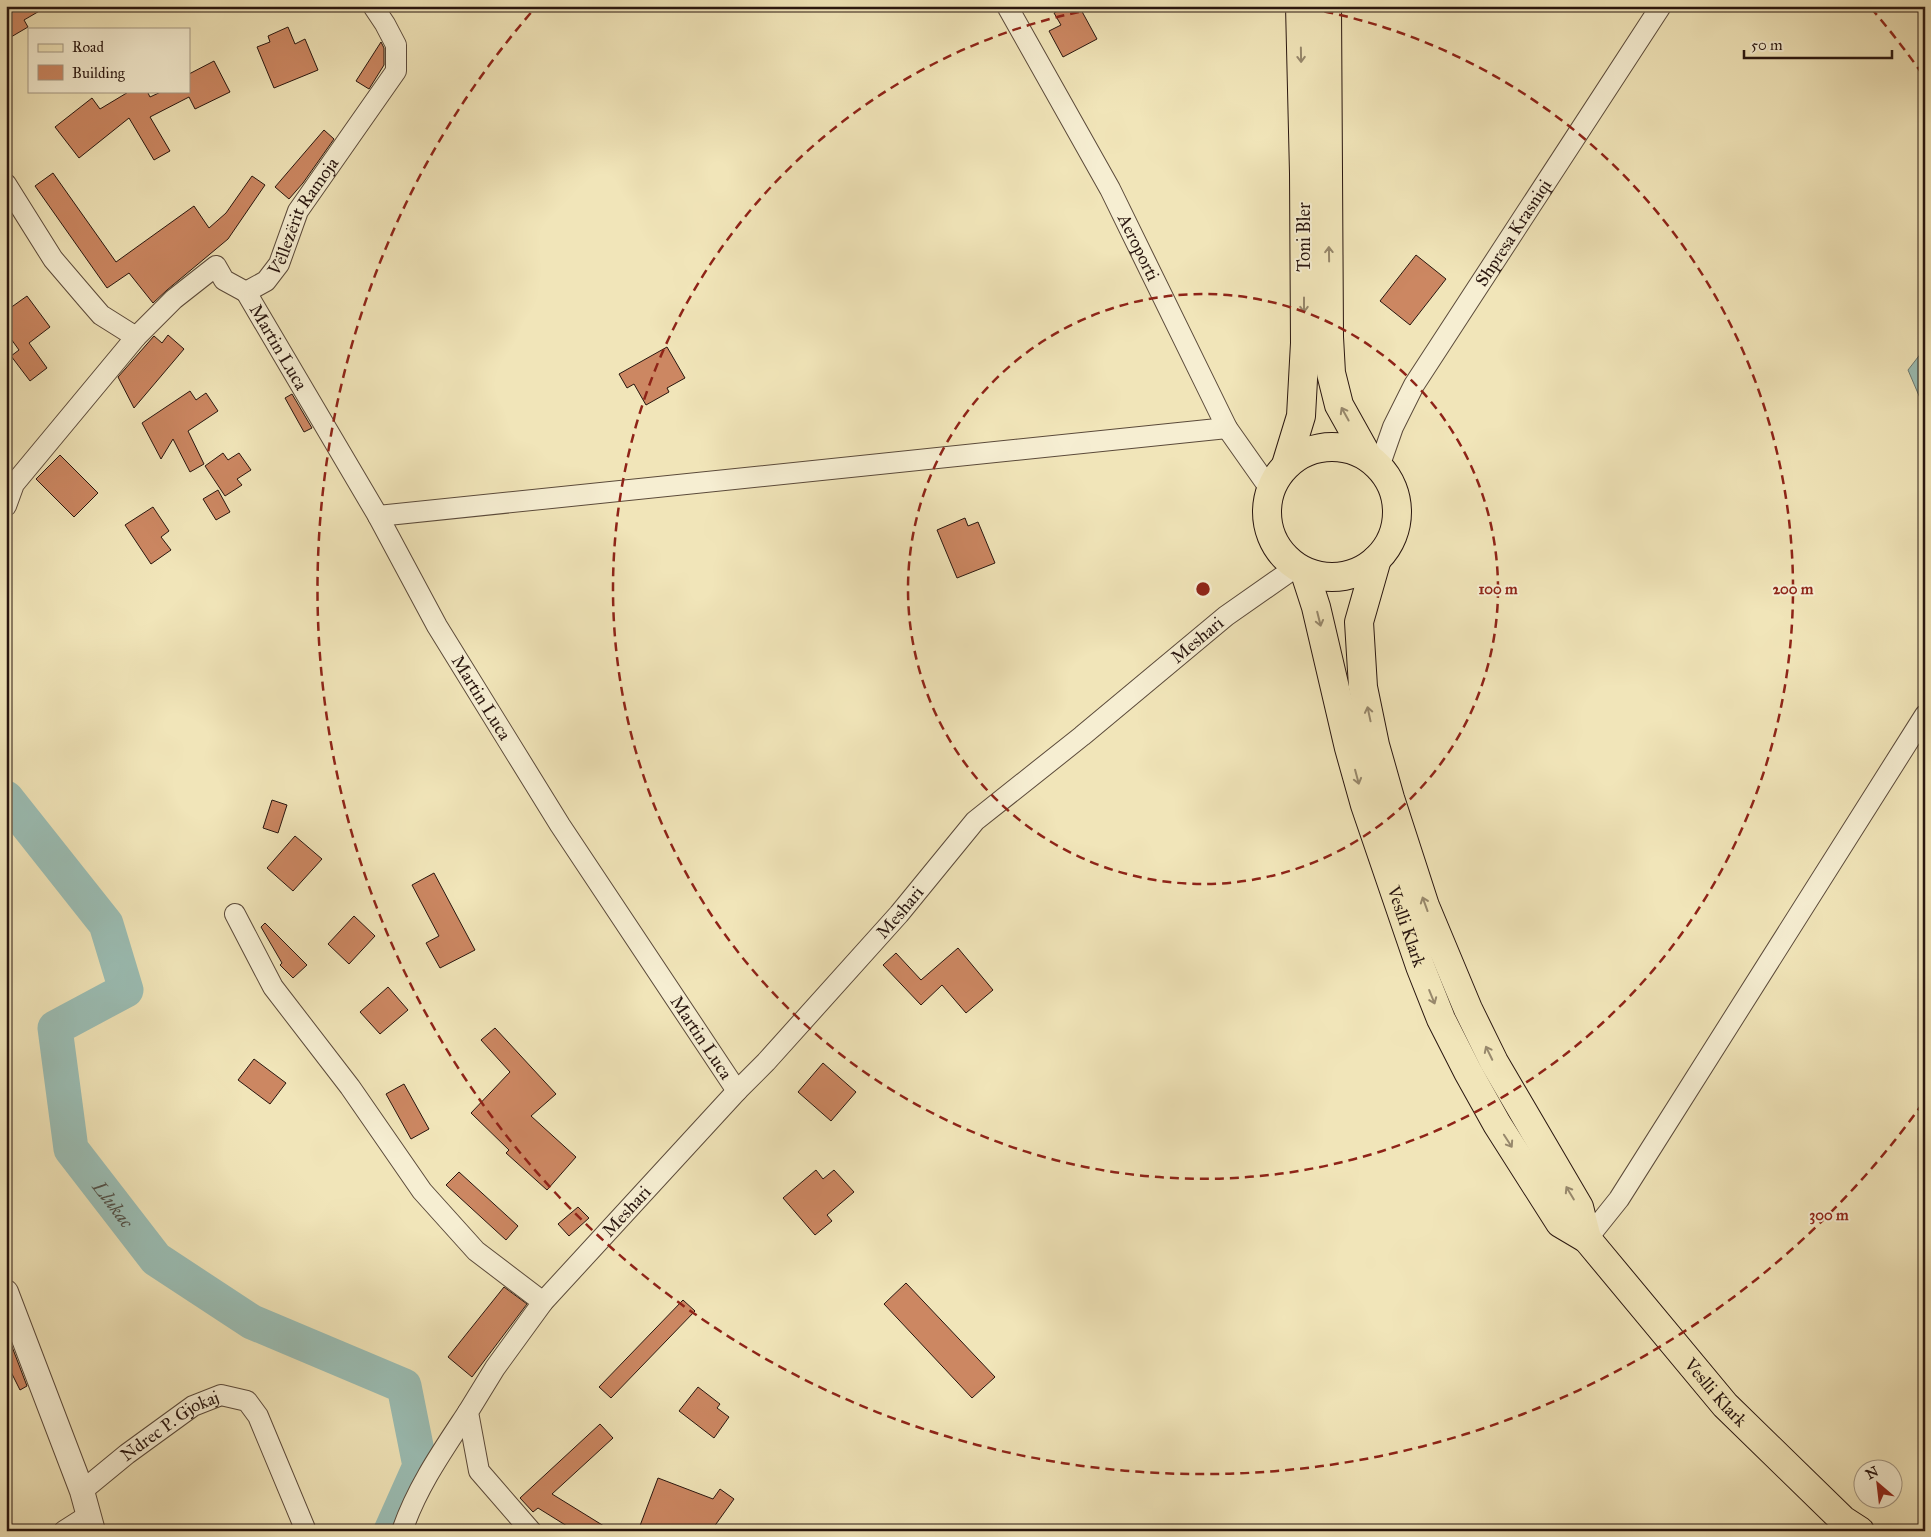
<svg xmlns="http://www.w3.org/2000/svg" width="1931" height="1537" viewBox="0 0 1931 1537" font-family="'IM FELL Great Primer',serif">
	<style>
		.water { fill: #9bbeb5; stroke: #6d7b73 }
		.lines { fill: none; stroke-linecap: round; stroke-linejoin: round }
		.river { stroke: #9bbeb5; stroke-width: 35 }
		.building { fill: #cc8762; stroke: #29160f }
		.minor-casing { stroke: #5b4a3a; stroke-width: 22 }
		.tertiary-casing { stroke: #5b4a3a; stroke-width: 26 }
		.primary-casing { stroke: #29160f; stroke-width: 30 }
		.minor { stroke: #f6eed2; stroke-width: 20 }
		.tertiary { stroke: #f6eed2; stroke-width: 24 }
		.primary { stroke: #f1e5b9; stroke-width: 28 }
		.oneway { stroke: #97886c }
		.ring { fill: none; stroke: #8f2418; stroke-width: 2.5; stroke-dasharray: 9 6 }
		.labels { text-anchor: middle; stroke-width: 4; stroke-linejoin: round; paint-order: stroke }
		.street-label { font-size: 18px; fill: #29160f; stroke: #f6eed2 }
		.water-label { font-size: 19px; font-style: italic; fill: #515149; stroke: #f6eed2 }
		.centre { fill: #8f2418; stroke: #f6eed2; stroke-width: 2.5 }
		.ring-label { font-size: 15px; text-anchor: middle; font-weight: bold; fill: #8f2418; stroke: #f6eed2; stroke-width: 4; stroke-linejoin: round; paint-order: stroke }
	</style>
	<rect width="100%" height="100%" fill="#f1e5b9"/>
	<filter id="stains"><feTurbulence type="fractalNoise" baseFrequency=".004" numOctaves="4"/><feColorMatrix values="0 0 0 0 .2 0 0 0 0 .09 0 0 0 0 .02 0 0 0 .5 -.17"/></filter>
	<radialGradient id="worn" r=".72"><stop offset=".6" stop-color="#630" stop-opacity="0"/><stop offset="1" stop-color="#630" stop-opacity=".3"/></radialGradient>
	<polygon class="water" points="1925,348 1925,404 1923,405 1908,370"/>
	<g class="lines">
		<path class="river" id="s1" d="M6 798 106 924 126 990 55 1028 71 1149 156 1259 252 1322 404 1386 420 1466 391 1531"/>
	</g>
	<g class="building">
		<polygon points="6,6 48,6 24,20 28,27 11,37 6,29"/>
		<polygon points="1067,6 1079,6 1097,39 1063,57 1049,31 1061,25 1054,13"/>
		<polygon points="288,27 295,44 305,39 318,70 274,88 257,47 270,42 268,36"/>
		<polygon points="381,42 384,48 384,65 369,89 356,81"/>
		<polygon points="214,61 230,92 195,109 189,97 150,117 170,151 154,160 129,118 79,158 55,127 92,98 100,109 130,91 147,91 150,97 163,91 189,91 189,74"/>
		<polygon points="324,130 334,139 303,183 289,199 275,187"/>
		<polygon points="53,173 116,262 194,206 209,228 226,213 252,176 265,185 228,239 167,290 153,303 129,273 107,288 35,186"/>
		<polygon points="1416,255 1446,279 1410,325 1380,301"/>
		<polygon points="27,296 50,327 29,343 47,368 30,381 11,356 19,350 6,332 6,311"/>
		<polygon points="168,335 184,349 134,408 118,377 154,336 162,343"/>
		<polygon points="667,347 685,378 667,388 669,392 646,405 634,384 627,388 619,374"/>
		<polygon points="190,391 196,400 206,393 218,411 188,431 204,464 190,472 173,439 161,459 142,423"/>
		<polygon points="292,394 312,428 304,432 285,398"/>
		<polygon points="223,453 228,460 239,453 251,470 237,479 242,485 225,496 205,466"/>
		<polygon points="60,455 98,493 74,517 36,479"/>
		<polygon points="218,490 230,512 216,520 203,499"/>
		<polygon points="153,507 169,531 161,537 171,550 151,564 125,525"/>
		<polygon points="965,518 968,526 978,522 995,563 957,578 937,530"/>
		<polygon points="272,800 287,805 278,833 263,828"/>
		<polygon points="295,836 322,859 293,891 267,868"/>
		<polygon points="434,873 475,950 440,968 426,943 439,936 412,885"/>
		<polygon points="354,916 375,936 349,964 328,944"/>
		<polygon points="265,923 307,965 293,978 280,965 282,963 261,927"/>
		<polygon points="958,948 993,990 966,1013 942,985 921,1005 883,965 896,953 921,980"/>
		<polygon points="388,987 408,1010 380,1034 360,1012"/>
		<polygon points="495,1028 556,1094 531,1116 576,1157 547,1190 506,1153 509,1150 471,1113 510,1072 481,1040"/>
		<polygon points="254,1059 286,1083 270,1104 238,1080"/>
		<polygon points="823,1063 856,1092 831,1121 798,1092"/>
		<polygon points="404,1084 429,1129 411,1139 386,1094"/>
		<polygon points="816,1170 823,1179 834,1170 854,1192 827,1215 832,1221 815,1235 783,1198"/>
		<polygon points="459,1172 518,1226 506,1240 446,1185"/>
		<polygon points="578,1207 589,1218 569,1236 558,1224"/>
		<polygon points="906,1283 995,1377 972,1398 884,1304"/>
		<polygon points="504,1287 527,1304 472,1377 448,1357"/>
		<polygon points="683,1300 695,1311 611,1398 599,1387"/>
		<polygon points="6,1331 27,1386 20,1390 6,1362"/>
		<polygon points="698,1387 720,1404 717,1408 729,1417 714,1438 679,1411"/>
		<polygon points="600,1424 613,1438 552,1494 612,1531 575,1531 538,1508 533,1512 520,1498"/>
		<polygon points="658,1478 713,1499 720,1489 734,1499 711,1531 638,1531"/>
	</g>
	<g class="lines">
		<defs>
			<g id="minor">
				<path id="s2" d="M1007 6 1110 189 1227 428 1270 489"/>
				<polyline points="6,184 53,259 88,300 101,315 136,337 174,299 216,266 224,280 246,292"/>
				<path id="s3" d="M246 292 378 516 437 626 560 825 737 1091"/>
				<path id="s4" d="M246 292 266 281 279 264 298 211 396 71V45L385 24 373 6"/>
				<path id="s5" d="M1379 467 1393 427 1414 385 1661 6"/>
				<polyline points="6,506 14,484 136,337"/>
				<polyline points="378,516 1227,428"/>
				<polyline points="235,914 273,987 350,1087 422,1191 476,1251 543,1302"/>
				<polyline points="1587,1239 1619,1199 1925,715"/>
				<path id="s6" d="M82 1491 127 1454 193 1406 221 1395 247 1401 258 1416 306 1531"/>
				<polyline points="64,1531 89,1515"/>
				<path d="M402 1531C417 1487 443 1450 468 1412"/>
				<path id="s7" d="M531 1531 479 1471 468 1412 495 1368 543 1302 737 1091 766 1062 899 914 975 821 1082 736 1226 616 1296 567"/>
			</g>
			<polyline id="tertiary" points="6,1292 82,1491 93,1531"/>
			<g id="primary">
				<polyline points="1327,6 1329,337 1331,373 1339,405 1368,457"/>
				<circle cx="1332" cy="512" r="65"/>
				<polyline points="1286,465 1301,416 1305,343 1304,173 1300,6"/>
				<polyline points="1377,559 1359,622 1363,687 1375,745 1390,798 1425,906 1468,1009 1494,1062 1579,1207 1587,1239"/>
				<path id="s8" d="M1305 573 1316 607 1349 748 1365 805 1420 966 1441 1019 1468 1072 1497 1124 1560 1223 1587 1239 1725 1405 1843 1520 1860 1531"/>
			</g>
		</defs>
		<use href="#minor" class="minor-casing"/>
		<use href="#tertiary" class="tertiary-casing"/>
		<use href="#primary" class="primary-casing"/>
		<use href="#minor" class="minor"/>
		<use href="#tertiary" class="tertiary"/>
		<use href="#primary" class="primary"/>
	</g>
	<defs><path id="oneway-shaft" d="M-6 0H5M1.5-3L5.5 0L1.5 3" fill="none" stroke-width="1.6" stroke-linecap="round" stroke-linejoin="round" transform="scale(1.25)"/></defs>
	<g class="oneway">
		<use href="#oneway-shaft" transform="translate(1301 55) rotate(89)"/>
		<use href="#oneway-shaft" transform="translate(1329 254) rotate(-91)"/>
		<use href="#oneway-shaft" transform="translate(1304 305) rotate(90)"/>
		<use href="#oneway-shaft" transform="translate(1345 414) rotate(-119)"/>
		<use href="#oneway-shaft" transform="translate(1319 619) rotate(76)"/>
		<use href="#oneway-shaft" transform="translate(1369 714) rotate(-102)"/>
		<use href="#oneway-shaft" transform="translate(1357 777) rotate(75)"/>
		<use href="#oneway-shaft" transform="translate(1425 904) rotate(-110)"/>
		<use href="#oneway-shaft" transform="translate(1432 997) rotate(68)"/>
		<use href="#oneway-shaft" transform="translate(1489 1053) rotate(-116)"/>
		<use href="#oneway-shaft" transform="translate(1508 1141) rotate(57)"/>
		<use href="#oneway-shaft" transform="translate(1570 1193) rotate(-121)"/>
	</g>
	<g class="ring">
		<circle cx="1203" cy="589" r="295"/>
		<path d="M1295 6A590 590 0 1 1 1111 6"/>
		<path d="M1923 1103A885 885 0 1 1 535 8M1871 8A885 885 0 0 1 1923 75"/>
	</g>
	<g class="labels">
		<g class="street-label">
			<text dy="6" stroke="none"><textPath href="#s4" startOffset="98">Vëllezërit Ramoja</textPath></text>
			<text dy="6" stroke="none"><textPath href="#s5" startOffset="271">Shpresa Krasniqi</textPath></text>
			<text transform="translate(1304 237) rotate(-90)" y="6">Toni Bler</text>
			<text dy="6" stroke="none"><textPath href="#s2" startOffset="275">Aeroporti</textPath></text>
			<text dy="6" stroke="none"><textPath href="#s3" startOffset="64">Martin Luca</textPath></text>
			<text dy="6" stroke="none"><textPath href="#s7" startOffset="1206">Meshari</textPath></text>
			<text dy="6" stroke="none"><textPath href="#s3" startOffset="469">Martin Luca</textPath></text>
			<text dy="6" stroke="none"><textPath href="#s7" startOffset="801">Meshari</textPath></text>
			<text dy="6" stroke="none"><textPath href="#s8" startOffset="368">Veslli Klark</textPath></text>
			<text dy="6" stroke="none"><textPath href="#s3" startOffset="874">Martin Luca</textPath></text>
			<text dy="6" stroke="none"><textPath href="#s7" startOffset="396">Meshari</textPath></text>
			<text dy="6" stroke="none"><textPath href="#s8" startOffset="935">Veslli Klark</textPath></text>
			<text dy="6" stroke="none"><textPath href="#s6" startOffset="110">Ndrec P. Gjokaj</textPath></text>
		</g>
		<g class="water-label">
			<text dy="7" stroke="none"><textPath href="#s1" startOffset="502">Llukac</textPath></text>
		</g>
	</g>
	<circle cx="1203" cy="589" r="8" class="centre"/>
	<g class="ring-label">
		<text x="1498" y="594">100 m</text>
		<text x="1793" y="594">200 m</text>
		<text x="1829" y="1220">300 m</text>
	</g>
	<rect width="1931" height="1537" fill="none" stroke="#f1e5b9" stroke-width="25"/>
	<rect x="8" y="8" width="1916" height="1522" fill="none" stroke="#29160f" stroke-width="2.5"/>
	<rect x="12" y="12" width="1906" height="1512" fill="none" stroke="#29160f"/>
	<rect x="28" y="28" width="162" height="65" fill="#f6eed2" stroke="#a49884"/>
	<rect x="38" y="44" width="25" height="8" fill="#f1e5b9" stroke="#a49884"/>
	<text x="72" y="52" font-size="15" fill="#29160f">Road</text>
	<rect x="38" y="65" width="25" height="15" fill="#cc8762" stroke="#a49884"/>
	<text x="72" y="78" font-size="15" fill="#29160f">Building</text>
	<g transform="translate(1878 1484) rotate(332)"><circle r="24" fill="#f6eed2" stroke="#a49884"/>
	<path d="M0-4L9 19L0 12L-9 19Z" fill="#8f2418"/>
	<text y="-8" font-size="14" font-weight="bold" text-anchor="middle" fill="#29160f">N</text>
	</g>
	<path d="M1744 50v8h148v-8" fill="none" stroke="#29160f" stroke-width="2.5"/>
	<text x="1751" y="50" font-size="15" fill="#29160f" stroke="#f6eed2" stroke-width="4" paint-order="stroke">50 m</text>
	<rect width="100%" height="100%" filter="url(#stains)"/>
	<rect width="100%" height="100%" fill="url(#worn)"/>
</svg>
